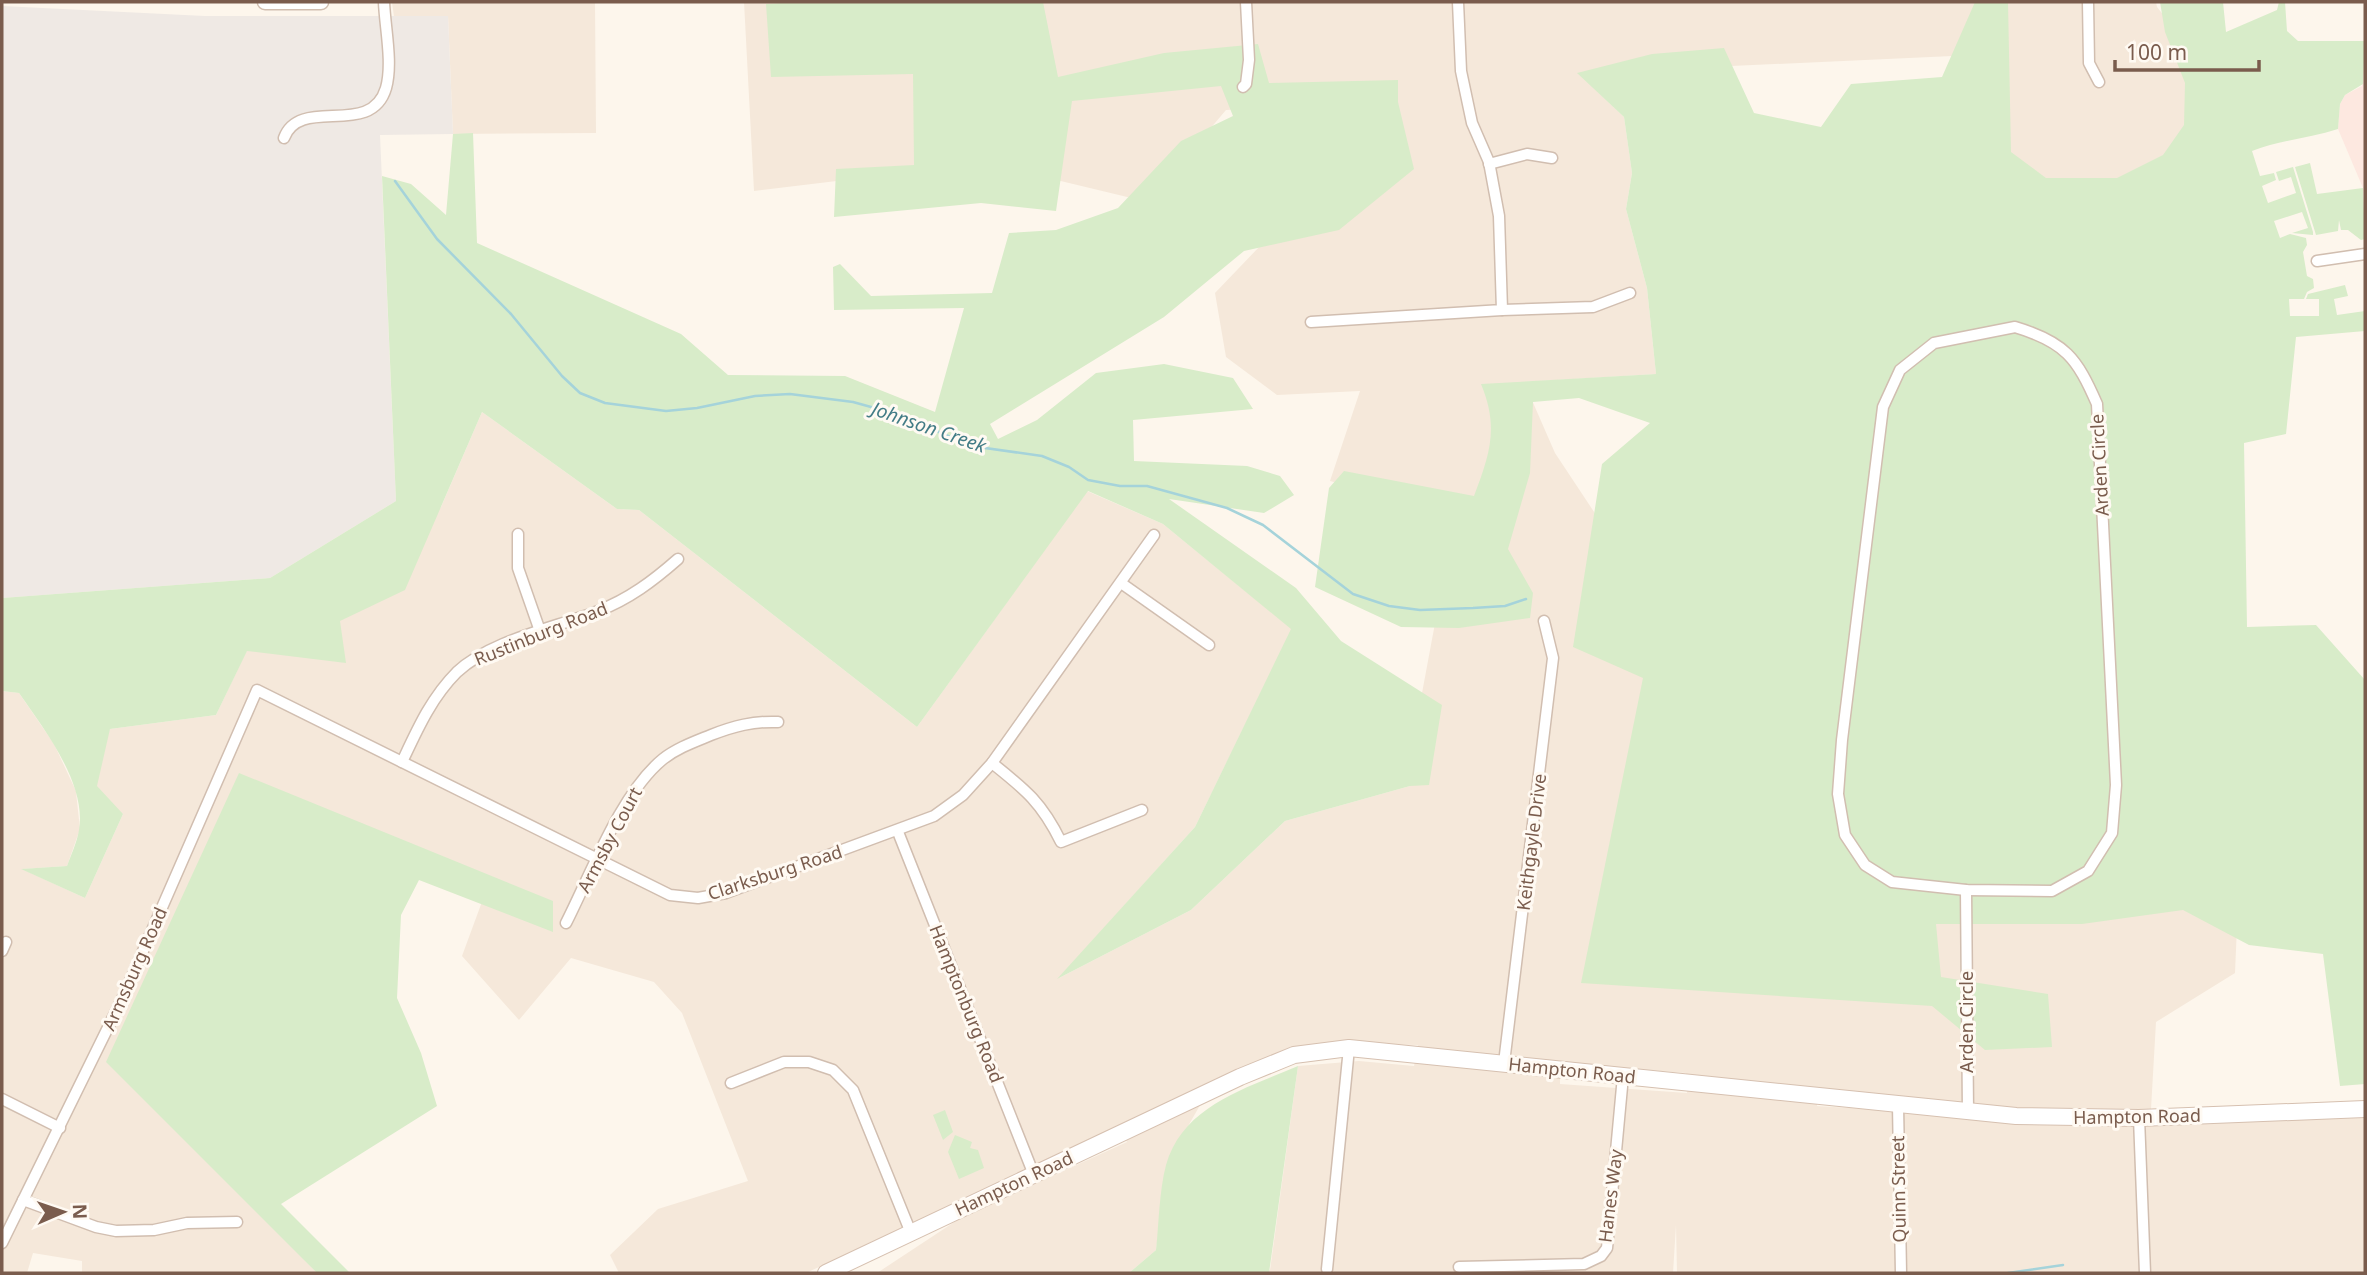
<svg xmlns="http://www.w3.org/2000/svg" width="2367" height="1275" viewBox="0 0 2367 1275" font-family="'Noto Sans',sans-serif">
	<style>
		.residential { fill: #f5e8da; fill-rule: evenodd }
		.commercial { fill: #fde8e0 }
		.industrial { fill: #efe9e4 }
		.green { fill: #d8ecc9 }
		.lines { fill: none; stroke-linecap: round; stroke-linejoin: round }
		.stream { stroke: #a5d3da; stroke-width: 2.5 }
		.minor-casing { stroke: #d1beb0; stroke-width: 13 }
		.tertiary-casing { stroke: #d1beb0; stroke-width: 17 }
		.secondary-casing { stroke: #d6c0b0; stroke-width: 18 }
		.minor { stroke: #fff; stroke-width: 10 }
		.tertiary { stroke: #fff; stroke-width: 14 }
		.secondary { stroke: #fff; stroke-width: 16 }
		.labels { text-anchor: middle; stroke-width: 6; stroke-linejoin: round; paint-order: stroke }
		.street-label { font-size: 18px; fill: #7a5c4d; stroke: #fffaf3 }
		.water-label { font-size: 19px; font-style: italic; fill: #437c86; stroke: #fffaf3 }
	</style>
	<rect width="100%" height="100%" fill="#fdf6ec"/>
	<g class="residential">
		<polygon points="392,2 595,2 596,133 453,134 448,16 394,17"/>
		<path d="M744 2H2156L2157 7 2187 45 2185 166 2046 195 1998 158 1996 54 1578 73 1624 117 1632 173 1626 209 1647 288 1656 374 1524 382 1555 453 1608 533 2245 740 2235 973 2156 1022 2151 1109 2059 1112 1818 1090 1817 1106 2094 1123 2365 1118V1273H1677L1676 1225 1673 1273H1260L1270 1270 1298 1066 1359 1061 1414 1066 1418 1045 1374 1044 1269 1057 1215 1079 1167 1163 1156 1250 1129 1273H877L962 1217 1127 1142 1123 1133 964 1200 806 1273H619L610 1255 658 1209 748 1181 682 1013 654 982 571 958 519 1020 462 956 483 899 284 810 135 1083 317 1273H82V1261L33 1253 27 1273H2V691L19 693 54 744 76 791 110 729 216 715 247 650 347 591 441 507 482 412 617 509 639 510 917 727 1087 491 1163 524 1292 629 1195 827 1059 978 1191 910 1285 821 1410 786 1417 720 1441 591 1464 517 1330 481 1360 391 1277 395 1226 357 1215 293 1398 102 1226 110 1148 202 986 163 754 191ZM76 792 123 814 85 898 22 869 67 866 80 829ZM1560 1063 1686 1073 1687 1093 1560 1084Z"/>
	</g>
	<polygon class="commercial" points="2363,65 2365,65 2365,204 2363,188 2338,129 2340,104 2345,95 2362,86"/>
	<polygon class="industrial" points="2,6 205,16 448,16 453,134 380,135 396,501 270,578 2,598"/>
	<g class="green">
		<path d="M796 2H1043L1058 77 1164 53 1258 44 1269 83 1398 80V102L1414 169 1339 230 1244 251 1164 317 990 424 998 439 1037 420 1096 373 1164 364 1233 378 1253 409 1133 420 1134 461 1247 466 1280 476 1294 495 1264 513 1169 499 1296 588 1341 641 1442 705 1429 785 1410 786 1285 821 1191 910 1057 979 1195 827 1291 629 1163 524 1088 491 917 727 639 510 617 509 482 412 405 590 340 621 346 663 247 651 216 715 110 729 97 786 123 814 85 898 21 869 67 866C71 855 77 842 79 830 87 784 44 729 19 693L2 691V598L270 578 396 501 382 176 411 184 446 215 453 134 473 133 477 243 681 334 728 375 845 376 935 412 964 308 834 310 833 267 840 264 871 296 992 293 1009 233 1056 230 1118 208 1181 141 1233 116 1221 86 1072 101 1056 211 981 203 834 217 836 169 914 165 913 74 771 77 766 4Z"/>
		<path d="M1975 2H2008L2011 152 2046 178H2117L2163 155 2184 125 2185 83 2165 32 2160 2H2223L2226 32 2277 10 2279 2H2285L2287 31 2298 41H2365L2363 84 2345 95 2340 104 2338 129C2310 138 2281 140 2252 151L2260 176 2274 173 2276 180 2262 186 2268 203 2296 193 2291 177 2279 181 2276 172 2293 167 2313 232V235L2292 233 2308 228 2302 212 2274 221 2280 238 2290 234 2306 238 2307 245 2303 252 2307 276 2313 279 2314 288 2307 292 2304 299H2289L2290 316H2319V299H2306L2308 294 2345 285 2348 296 2334 299 2337 315 2365 311V331L2296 337 2286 434 2244 443 2247 627 2316 625 2365 680V1084L2340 1086 2323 954 2249 945 2183 910 2082 924H1936L1941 977 2048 994 2052 1047 1985 1050 1932 1006 1581 983 1643 678 1573 647 1602 464 1650 423 1579 398 1533 402 1530 473 1508 549 1533 593 1530 618 1459 628 1401 627 1315 587 1329 488 1344 471 1474 496C1490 454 1499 427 1481 384L1656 374 1647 288 1626 209 1632 173 1624 117 1577 73 1652 54 1724 48 1754 113 1821 127 1851 84 1942 77Z"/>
		<polygon points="2310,163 2317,194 2363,188 2365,239 2361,240 2348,230 2341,230 2339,220 2338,231 2316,235 2295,167"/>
		<polygon points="239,773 553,901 553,932 419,880 401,915 397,998 421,1053 437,1106 281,1204 350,1273 317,1273 106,1062"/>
		<path d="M1298 1066 1269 1273H1129L1156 1250C1159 1223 1159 1192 1166 1165 1183 1105 1247 1088 1298 1066Z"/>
		<polygon points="945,1110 953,1132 943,1140 933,1115"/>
		<polygon points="955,1135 972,1142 970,1148 978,1150 984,1168 959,1179 948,1152"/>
	</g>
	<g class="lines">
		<g class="stream">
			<polyline points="395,181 437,239 511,314 562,376 580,393 605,403 666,411 697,408 755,396 790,394 853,402 900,415 971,446 1042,456 1069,467 1088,480 1120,486 1147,486 1227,508 1263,525 1353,594 1389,606 1420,610 1473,608 1505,606 1526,599"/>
			<polyline points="2008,1273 2063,1265"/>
		</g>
		<defs>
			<g id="minor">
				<polyline points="2088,2 2089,63 2099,82"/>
				<polyline points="1243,87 1246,84 1249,60 1246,2"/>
				<path d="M284 138C300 95 371 139 386 88 393 63 385 28 384 2"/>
				<polyline points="1489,164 1527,154 1552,158"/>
				<polyline points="2317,261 2365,254"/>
				<polyline points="1502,310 1593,307 1630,293"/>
				<polyline points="1311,322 1502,310 1499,216 1489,162 1472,123 1461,71 1458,2"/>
				<path d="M2015 327C2065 342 2077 358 2097 404L2116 785 2112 833 2088 871 2052 891 1966 890 1892 882 1865 865 1845 835 1838 794 1842 740 1883 407 1900 370 1934 343Z"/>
				<polyline points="518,534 518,568 540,631"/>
				<polyline points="1121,583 1209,645"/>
				<path d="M402 762C417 730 431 698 457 672 491 640 555 628 598 611 629 599 653 581 678 559"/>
				<path d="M992 763C1026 790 1042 803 1061 842L1142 810"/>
				<polyline points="898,832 1034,1175"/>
				<polyline points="1966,890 1968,1112"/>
				<path d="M566 923C591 874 621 793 663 759 677 748 694 742 711 735 734 726 753 721 778 722"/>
				<polyline points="2,951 6,942"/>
				<polyline points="1504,1063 1553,658 1544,621"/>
				<polyline points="731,1083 784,1062 809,1062 833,1070 853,1090 911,1233"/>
				<polyline points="2,1099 60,1128"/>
				<polyline points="1898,1105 1901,1273"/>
				<polyline points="2139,1118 2145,1273"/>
				<polyline points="23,1200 96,1227 116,1231 154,1230 187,1223 237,1222"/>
				<polyline points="2,1243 122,999 257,690 670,895 698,898 726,893 934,816 963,795 992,763 1154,535"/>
				<polyline points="1459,1267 1584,1264 1601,1256 1607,1248 1623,1076"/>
				<polyline points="1327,1269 1349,1048"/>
			</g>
			<polyline id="tertiary" points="265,2 321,2"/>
			<polyline id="secondary" points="826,1273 1240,1077 1294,1055 1349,1048 2016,1116 2139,1118 2365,1109"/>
		</defs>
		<use href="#minor" class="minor-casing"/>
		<use href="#tertiary" class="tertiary-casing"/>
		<use href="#secondary" class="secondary-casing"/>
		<use href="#minor" class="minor"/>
		<use href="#tertiary" class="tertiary"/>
		<use href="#secondary" class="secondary"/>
	</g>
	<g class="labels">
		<g class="street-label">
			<text transform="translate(2100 465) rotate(-93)" y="6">Arden Circle</text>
			<text transform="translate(541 634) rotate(-22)" y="6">Rustinburg Road</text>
			<text transform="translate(610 840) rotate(-62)" y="6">Armsby Court</text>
			<text transform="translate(1532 842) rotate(-83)" y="6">Keithgayle Drive</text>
			<text transform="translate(775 873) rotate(-18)" y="6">Clarksburg Road</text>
			<text transform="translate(135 969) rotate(-66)" y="6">Armsburg Road</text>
			<text transform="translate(966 1004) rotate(68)" y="6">Hamptonburg Road</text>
			<text transform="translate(1967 1022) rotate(-90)" y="6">Arden Circle</text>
			<text transform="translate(1572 1071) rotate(6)" y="6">Hampton Road</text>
			<text transform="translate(2137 1117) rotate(-1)" y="6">Hampton Road</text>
			<text transform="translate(1014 1184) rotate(-25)" y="6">Hampton Road</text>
			<text transform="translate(1899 1189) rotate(-91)" y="6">Quinn Street</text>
			<text transform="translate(1611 1196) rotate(-83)" y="6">Hanes Way</text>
		</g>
		<g class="water-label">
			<text transform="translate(929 427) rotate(19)" y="7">Johnson Creek</text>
		</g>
	</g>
	<rect width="2367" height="1275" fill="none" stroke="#7a5c4d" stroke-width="7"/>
	<g transform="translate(63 1212) rotate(88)" stroke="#fffaf3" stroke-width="5" paint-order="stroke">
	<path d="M0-5L12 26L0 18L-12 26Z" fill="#7a5c4d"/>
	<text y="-10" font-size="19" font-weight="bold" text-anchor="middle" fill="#7a5c4d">N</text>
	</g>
	<path d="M2115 60v10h144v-10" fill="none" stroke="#7a5c4d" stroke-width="3.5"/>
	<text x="2126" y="60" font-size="21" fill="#7a5c4d" stroke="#fffaf3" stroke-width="5" paint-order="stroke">100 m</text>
</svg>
